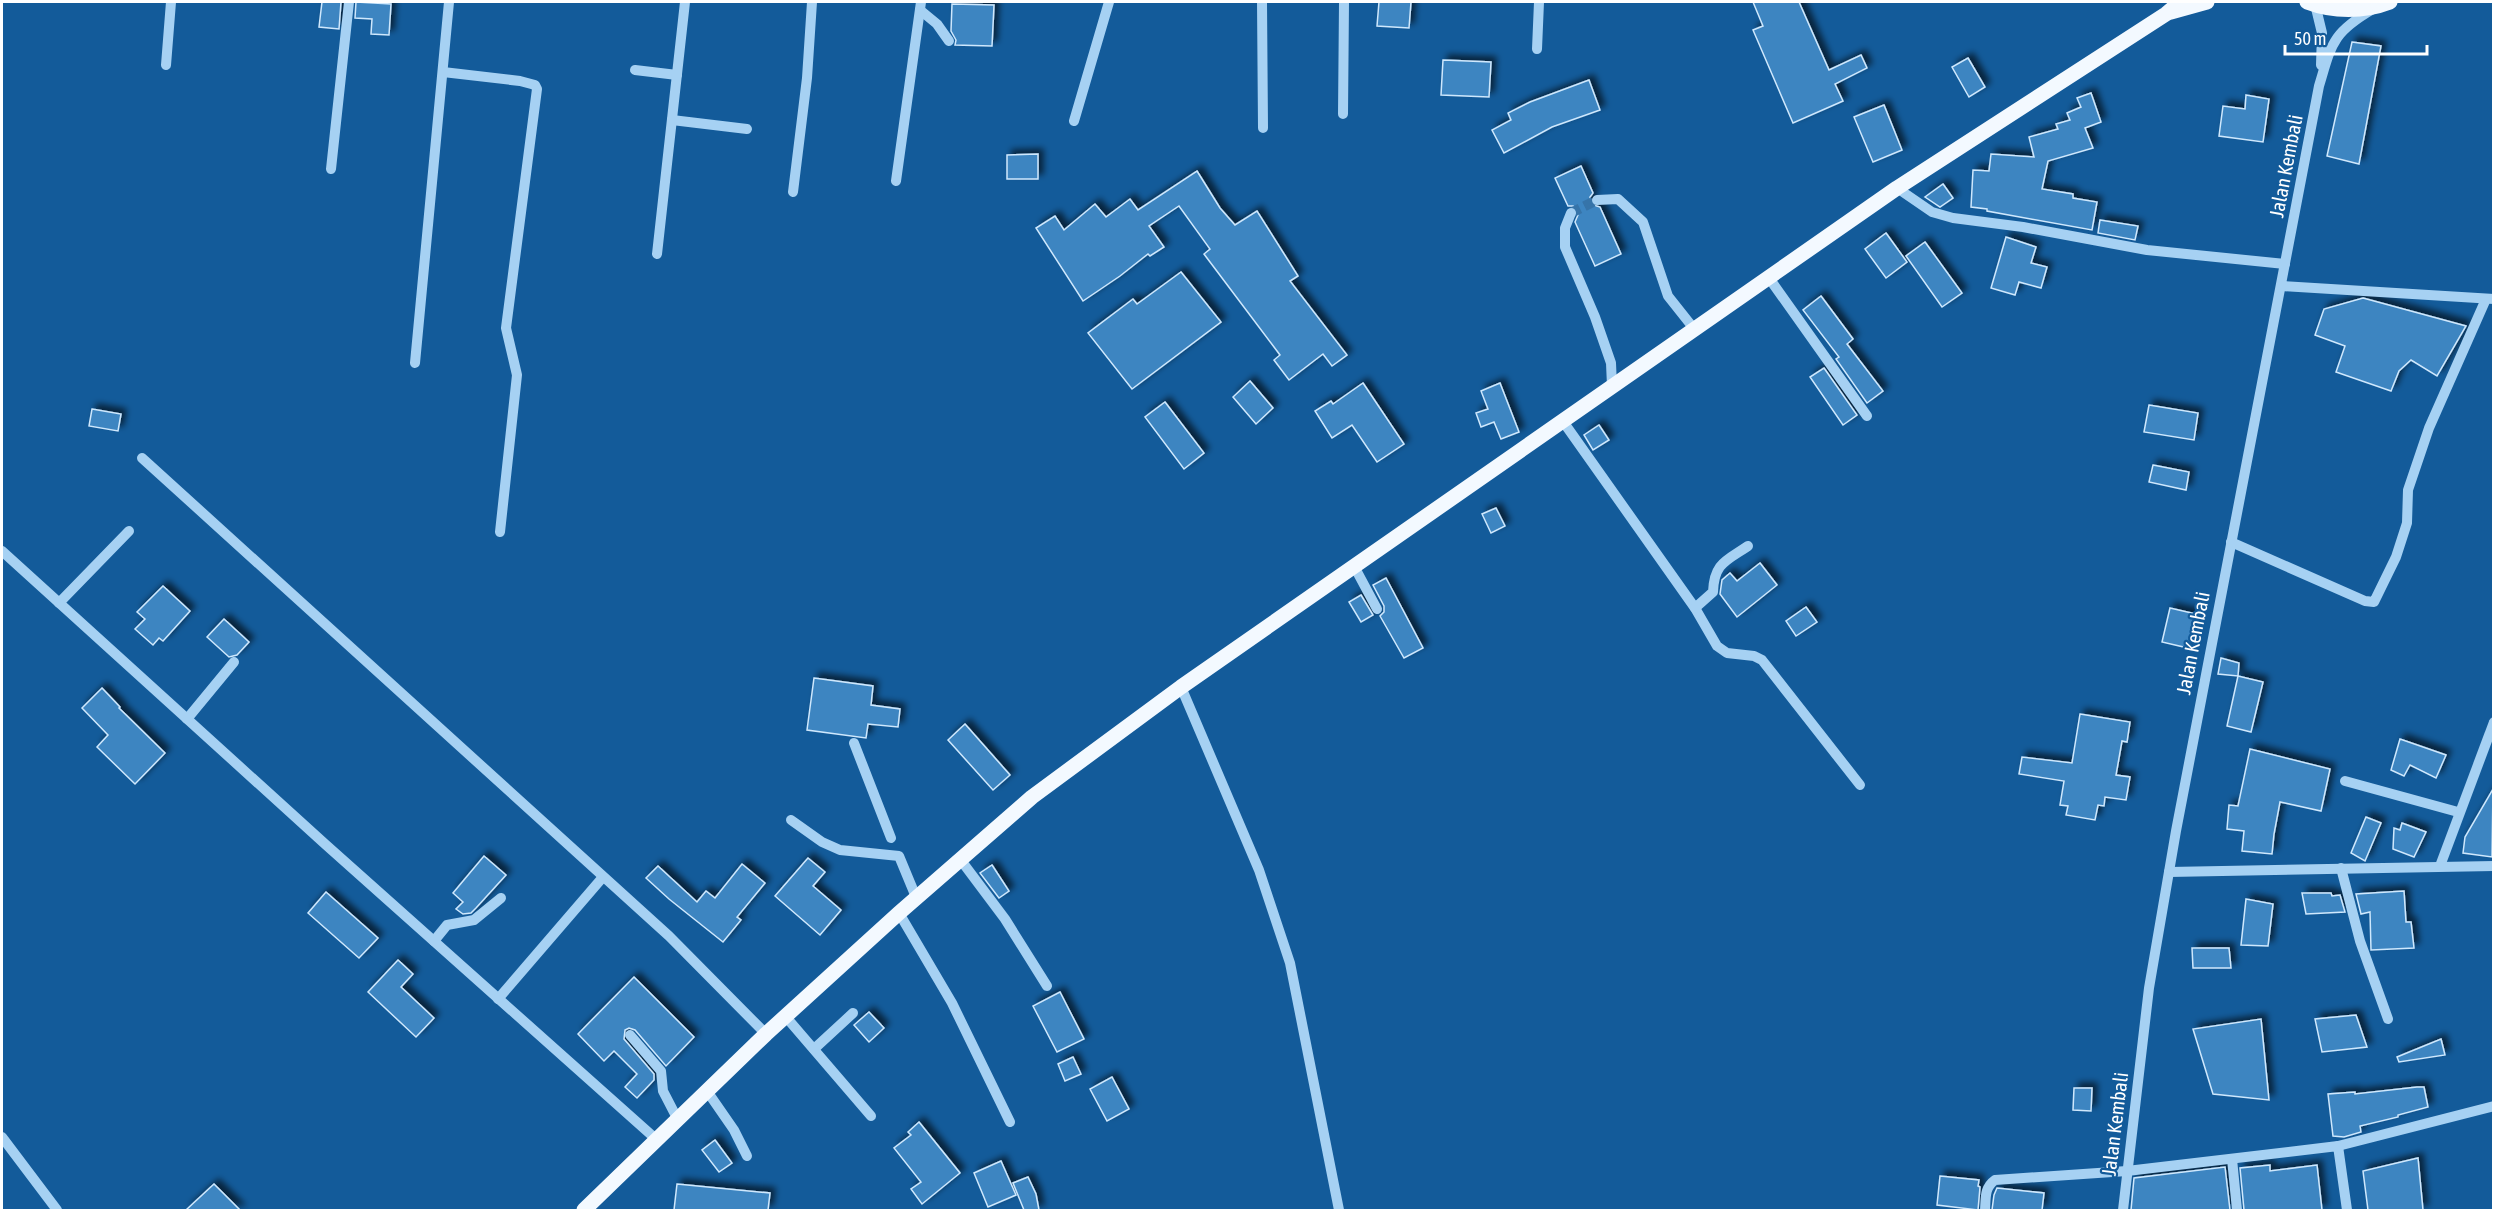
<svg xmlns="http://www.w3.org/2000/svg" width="2495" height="1212" viewBox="0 0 2495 1212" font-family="'Asap Condensed',sans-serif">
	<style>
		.building { fill: #3c85c1; stroke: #cfe8fd; stroke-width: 1.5; filter: url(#shadow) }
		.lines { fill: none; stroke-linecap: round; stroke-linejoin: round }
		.minor-tunnel { stroke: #3674a9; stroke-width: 10; stroke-dasharray: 10 5; stroke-linecap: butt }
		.minor { stroke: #a6d1f3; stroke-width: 10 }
		.major { stroke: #f3f9ff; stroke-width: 15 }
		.labels { text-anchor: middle; stroke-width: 4.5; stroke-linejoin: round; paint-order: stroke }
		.street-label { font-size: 20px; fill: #fff; stroke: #135b9a }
	</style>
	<defs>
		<filter id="shadow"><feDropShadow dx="5" dy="-5" stdDeviation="3" flood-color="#0009"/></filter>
	</defs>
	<rect width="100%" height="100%" fill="#135b9a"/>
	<g class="building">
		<polygon points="322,2 341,2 339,29 319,27"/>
		<polygon points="356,2 391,4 389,35 371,34 372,19 355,18"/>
		<polygon points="1379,2 1411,2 1409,28 1377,26"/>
		<polygon points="1753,2 1799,2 1829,70 1861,55 1867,68 1835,84 1843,101 1793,123 1753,30 1763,26"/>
		<polygon points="952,4 994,5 992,46 955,45 956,40 951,31"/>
		<polygon points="2352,42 2381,46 2359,164 2327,156"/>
		<polygon points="1968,58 1985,87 1969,97 1952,67"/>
		<polygon points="1443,60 1491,62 1489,97 1441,95"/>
		<polygon points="1589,80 1600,110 1552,127 1504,153 1492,130 1511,120 1508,113 1530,102"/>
		<polygon points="2091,93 2101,122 2085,128 2093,148 2048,161 2042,189 2073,194 2073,198 2097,202 2092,230 1987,211 1987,209 1971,207 1973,170 1989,171 1991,154 2034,157 2029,137 2058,129 2056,124 2070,120 2067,113 2081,107 2077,98"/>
		<polygon points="2246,95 2269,99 2263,142 2219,136 2223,106 2245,109"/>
		<polygon points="1884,105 1902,150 1873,162 1854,117"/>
		<polygon points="1038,154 1038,179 1007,179 1007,155"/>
		<polygon points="1581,166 1593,193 1590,197 1590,204 1600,207 1621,254 1595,266 1575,222 1578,215 1577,209 1573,206 1568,206 1555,178"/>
		<polygon points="1197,171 1220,208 1235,225 1257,211 1298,276 1290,281 1347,355 1332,366 1323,354 1289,380 1274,360 1280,355 1204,254 1210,249 1179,206 1149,226 1164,247 1150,256 1148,254 1120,276 1083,301 1036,228 1055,216 1064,230 1095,204 1106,217 1130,199 1138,210"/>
		<polygon points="1943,184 1953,198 1940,207 1925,197"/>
		<polygon points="2100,220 2138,226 2135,240 2098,233"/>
		<polygon points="1886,233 1907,262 1886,278 1865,249"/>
		<polygon points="2006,237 2036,247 2031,263 2047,267 2041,288 2019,282 2015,295 1991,288"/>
		<polygon points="1925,242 1962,293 1942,307 1906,256"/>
		<polygon points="1181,272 1221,322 1132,389 1088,333 1133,299 1137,304"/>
		<polygon points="1821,296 1853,339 1847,344 1883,391 1867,403 1836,359 1839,357 1803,310"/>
		<polygon points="2363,298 2466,326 2437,376 2411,360 2399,371 2391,391 2336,372 2345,346 2315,335 2324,309"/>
		<polygon points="1824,368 1857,415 1843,425 1810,377"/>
		<polygon points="1250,381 1273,408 1256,424 1233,397"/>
		<polygon points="1363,383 1404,444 1377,462 1352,425 1332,438 1315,411 1331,401 1333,404"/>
		<polygon points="1500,383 1519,432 1501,439 1494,422 1481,427 1476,413 1488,409 1481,391"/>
		<polygon points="1165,402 1204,453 1184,469 1145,417"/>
		<polygon points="2149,405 2198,413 2194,440 2144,432"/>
		<polygon points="92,409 121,414 118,431 89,426"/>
		<polygon points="1599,425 1609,440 1593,450 1584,435"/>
		<polygon points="2153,465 2189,472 2186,490 2149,482"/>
		<polygon points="1496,508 1505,526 1491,533 1482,514"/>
		<polygon points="1760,563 1777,585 1737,617 1720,594 1722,580 1730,573 1737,581"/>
		<polygon points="1386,578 1423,648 1404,658 1380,616 1384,612 1384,606 1373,585"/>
		<polygon points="163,586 190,611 163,641 159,638 153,645 135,629 145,619 137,612"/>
		<polygon points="1361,595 1373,615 1361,622 1349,602"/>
		<polygon points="1806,607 1817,622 1796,636 1786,621"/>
		<polygon points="2170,608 2196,614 2188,648 2162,642"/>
		<polygon points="224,619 249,642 237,655 229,657 207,637"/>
		<polygon points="2221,658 2239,663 2238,676 2218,674"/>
		<polygon points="2238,676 2263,682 2251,732 2227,726"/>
		<polygon points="814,678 873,686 871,705 900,709 898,727 868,724 866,738 807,730"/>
		<polygon points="102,688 120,707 119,708 165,753 135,784 97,747 108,735 82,708"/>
		<polygon points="2080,714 2130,722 2127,742 2122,741 2116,775 2130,777 2126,800 2105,797 2104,806 2098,805 2095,820 2066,815 2068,806 2060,805 2064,781 2019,774 2022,757 2072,763"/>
		<polygon points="965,724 1010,775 993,790 948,740"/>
		<polygon points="2400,739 2446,755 2436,778 2410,765 2404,776 2391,770"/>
		<polygon points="2250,749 2330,769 2321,811 2280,802 2274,834 2272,854 2242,851 2244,831 2227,829 2229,805 2238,806"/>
		<polygon points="2493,789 2492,857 2463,853 2465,837"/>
		<polygon points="2366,817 2381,823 2365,861 2351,853"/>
		<polygon points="2402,823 2426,832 2414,857 2393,849 2394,828 2400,830"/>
		<polygon points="484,856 506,875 476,908 471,913 463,914 456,909 463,902 453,893"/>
		<polygon points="808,858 825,872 813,886 841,910 820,935 775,896"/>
		<polygon points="742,864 765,883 737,917 741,920 723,942 669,899 646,878 658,866 697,902 706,891 715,898"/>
		<polygon points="992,865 1009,891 999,898 980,873"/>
		<polygon points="2404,891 2406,922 2411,922 2414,948 2371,950 2370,912 2361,914 2356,894"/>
		<polygon points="326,892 378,938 359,958 308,913"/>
		<polygon points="2302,893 2331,893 2332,896 2340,895 2345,912 2306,914"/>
		<polygon points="2246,899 2273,904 2268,946 2241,945"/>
		<polygon points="2192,948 2229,948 2231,968 2193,968"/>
		<polygon points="398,960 413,974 401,987 434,1018 416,1037 368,992"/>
		<polygon points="634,977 694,1037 666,1066 635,1030 629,1028 625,1030 624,1039 654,1074 654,1080 637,1098 625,1087 637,1074 614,1051 604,1061 578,1034"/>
		<polygon points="1060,992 1084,1039 1057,1052 1033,1006"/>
		<polygon points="869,1012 884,1028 869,1042 854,1025"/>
		<polygon points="2356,1015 2367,1047 2322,1052 2315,1019"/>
		<polygon points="2261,1019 2269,1100 2213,1094 2193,1029"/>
		<polygon points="2441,1039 2445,1055 2399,1062 2397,1057"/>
		<polygon points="1073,1057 1081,1074 1065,1081 1058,1064"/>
		<polygon points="1112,1077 1129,1109 1107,1121 1090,1089"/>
		<polygon points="2417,1087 2424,1087 2428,1107 2398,1115 2398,1117 2360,1126 2361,1132 2344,1137 2333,1136 2328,1094 2355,1092 2355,1094"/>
		<polygon points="2074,1088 2092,1088 2091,1111 2073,1110"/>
		<polygon points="919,1122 960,1173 922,1204 911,1189 921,1182 894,1148 911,1135 908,1132"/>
		<polygon points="715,1140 732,1163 719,1172 702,1150"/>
		<polygon points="2418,1158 2423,1210 2368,1210 2363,1171"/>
		<polygon points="1001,1161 1016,1195 988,1207 974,1173"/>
		<polygon points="2270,1165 2270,1171 2317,1165 2322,1210 2244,1210 2240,1168"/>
		<polygon points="2225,1167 2230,1210 2131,1210 2134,1178"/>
		<polygon points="1940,1176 1979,1180 1978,1186 1980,1187 1978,1210 1937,1205"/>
		<polygon points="1028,1177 1036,1194 1039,1210 1024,1210 1013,1183"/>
		<polygon points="214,1184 240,1210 186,1210"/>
		<polygon points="677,1184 770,1193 768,1210 674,1210"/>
		<polygon points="1997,1188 2044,1193 2042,1210 1992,1210 1994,1195"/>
	</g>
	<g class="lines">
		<polyline class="minor-tunnel" points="1571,213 1597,200"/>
		<g class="minor">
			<polyline points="1262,2 1263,128"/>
			<polyline points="2315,4 2322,33 2321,65"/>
			<polyline points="920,10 937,24 949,41"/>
			<polyline points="1537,49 1539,2"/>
			<polyline points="166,65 171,2"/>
			<polyline points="635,70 677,75"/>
			<polyline points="443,72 520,81 535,85 537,89 506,328 517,375 500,532"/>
			<polyline points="1343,114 1344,2"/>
			<polyline points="672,120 747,129"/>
			<polyline points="1074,121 1109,2"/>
			<polyline points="331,169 349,2"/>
			<polyline points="896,181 921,2"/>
			<polyline points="1897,188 1932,212 1953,218 2023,227 2147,250 2285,264"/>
			<polyline points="793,192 807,78 812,2"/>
			<polyline points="1597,200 1618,199 1643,222 1668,296 1695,330"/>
			<polyline points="1571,213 1565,228 1565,247 1595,317 1611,363 1612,386"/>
			<polyline points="657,254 685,2"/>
			<polyline points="1769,278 1867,416"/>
			<polyline points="2282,286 2494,299"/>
			<polyline points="415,363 449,2"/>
			<polyline points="1562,420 1695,608 1717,646 1727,653 1754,656 1762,660 1860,785"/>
			<polyline points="142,458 669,936 766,1034"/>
			<polyline points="2231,542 2365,601 2374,602 2396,557 2407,523 2408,490 2429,428 2486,299"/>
			<polyline points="2,551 325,844 657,1140"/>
			<polyline points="1354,566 1377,609"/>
			<polyline points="59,603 129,531"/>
			<path d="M1695 608 1713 592C1714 563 1726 561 1748 546"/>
			<polyline points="1181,687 1259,870 1290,963 1339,1210"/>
			<polyline points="187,719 234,662"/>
			<polyline points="854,743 891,838"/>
			<polyline points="2345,781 2458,812"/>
			<polyline points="791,820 822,842 840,850 899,856 916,897"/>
			<polyline points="960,859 1005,919 1047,986"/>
			<polyline points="2440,866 2494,722"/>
			<polyline points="2341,868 2360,941 2388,1019"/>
			<polyline points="2169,872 2494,866"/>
			<polyline points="899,913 952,1003 1010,1122"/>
			<polyline points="434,941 447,925 474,920 501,898"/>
			<polyline points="498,999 603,877"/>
			<polyline points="786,1017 871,1116"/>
			<polyline points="630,1035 661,1071 663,1091 678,1120"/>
			<polyline points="814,1049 853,1013"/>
			<polyline points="707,1091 734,1130 747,1156"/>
			<polyline points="2,1137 57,1210"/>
			<polyline points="2338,1146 2494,1106"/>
			<polyline points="2232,1159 2237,1210"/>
			<path d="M1985 1210C1986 1198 1984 1188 1995 1180L2127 1171 2338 1146 2347 1210"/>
			<path d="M2123 1210 2149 988 2176 831 2319 86C2332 43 2332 33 2373 9"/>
		</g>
		<g class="major">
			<path d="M2307 2C2333 12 2364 12 2390 2"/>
			<polyline points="2171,12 2207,2"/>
			<polyline points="584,1210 766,1034 899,913 1032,797 1181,687 1897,188 2166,14 2180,2"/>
		</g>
	</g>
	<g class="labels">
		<g class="street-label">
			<text transform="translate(2286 166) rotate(-79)" y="7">Jalan Kembali</text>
			<text transform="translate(2193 643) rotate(-79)" y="7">Jalan Kembali</text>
			<text transform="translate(2115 1124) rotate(-83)" y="7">Jalan Kembali</text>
		</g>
	</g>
	<rect width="2495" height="1212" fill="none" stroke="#ffffff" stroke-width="6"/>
	<path d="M2285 45v9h142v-9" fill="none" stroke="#ffffff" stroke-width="3"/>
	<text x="2294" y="45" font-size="18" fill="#ffffff" stroke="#135b9a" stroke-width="4.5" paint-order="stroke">50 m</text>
</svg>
